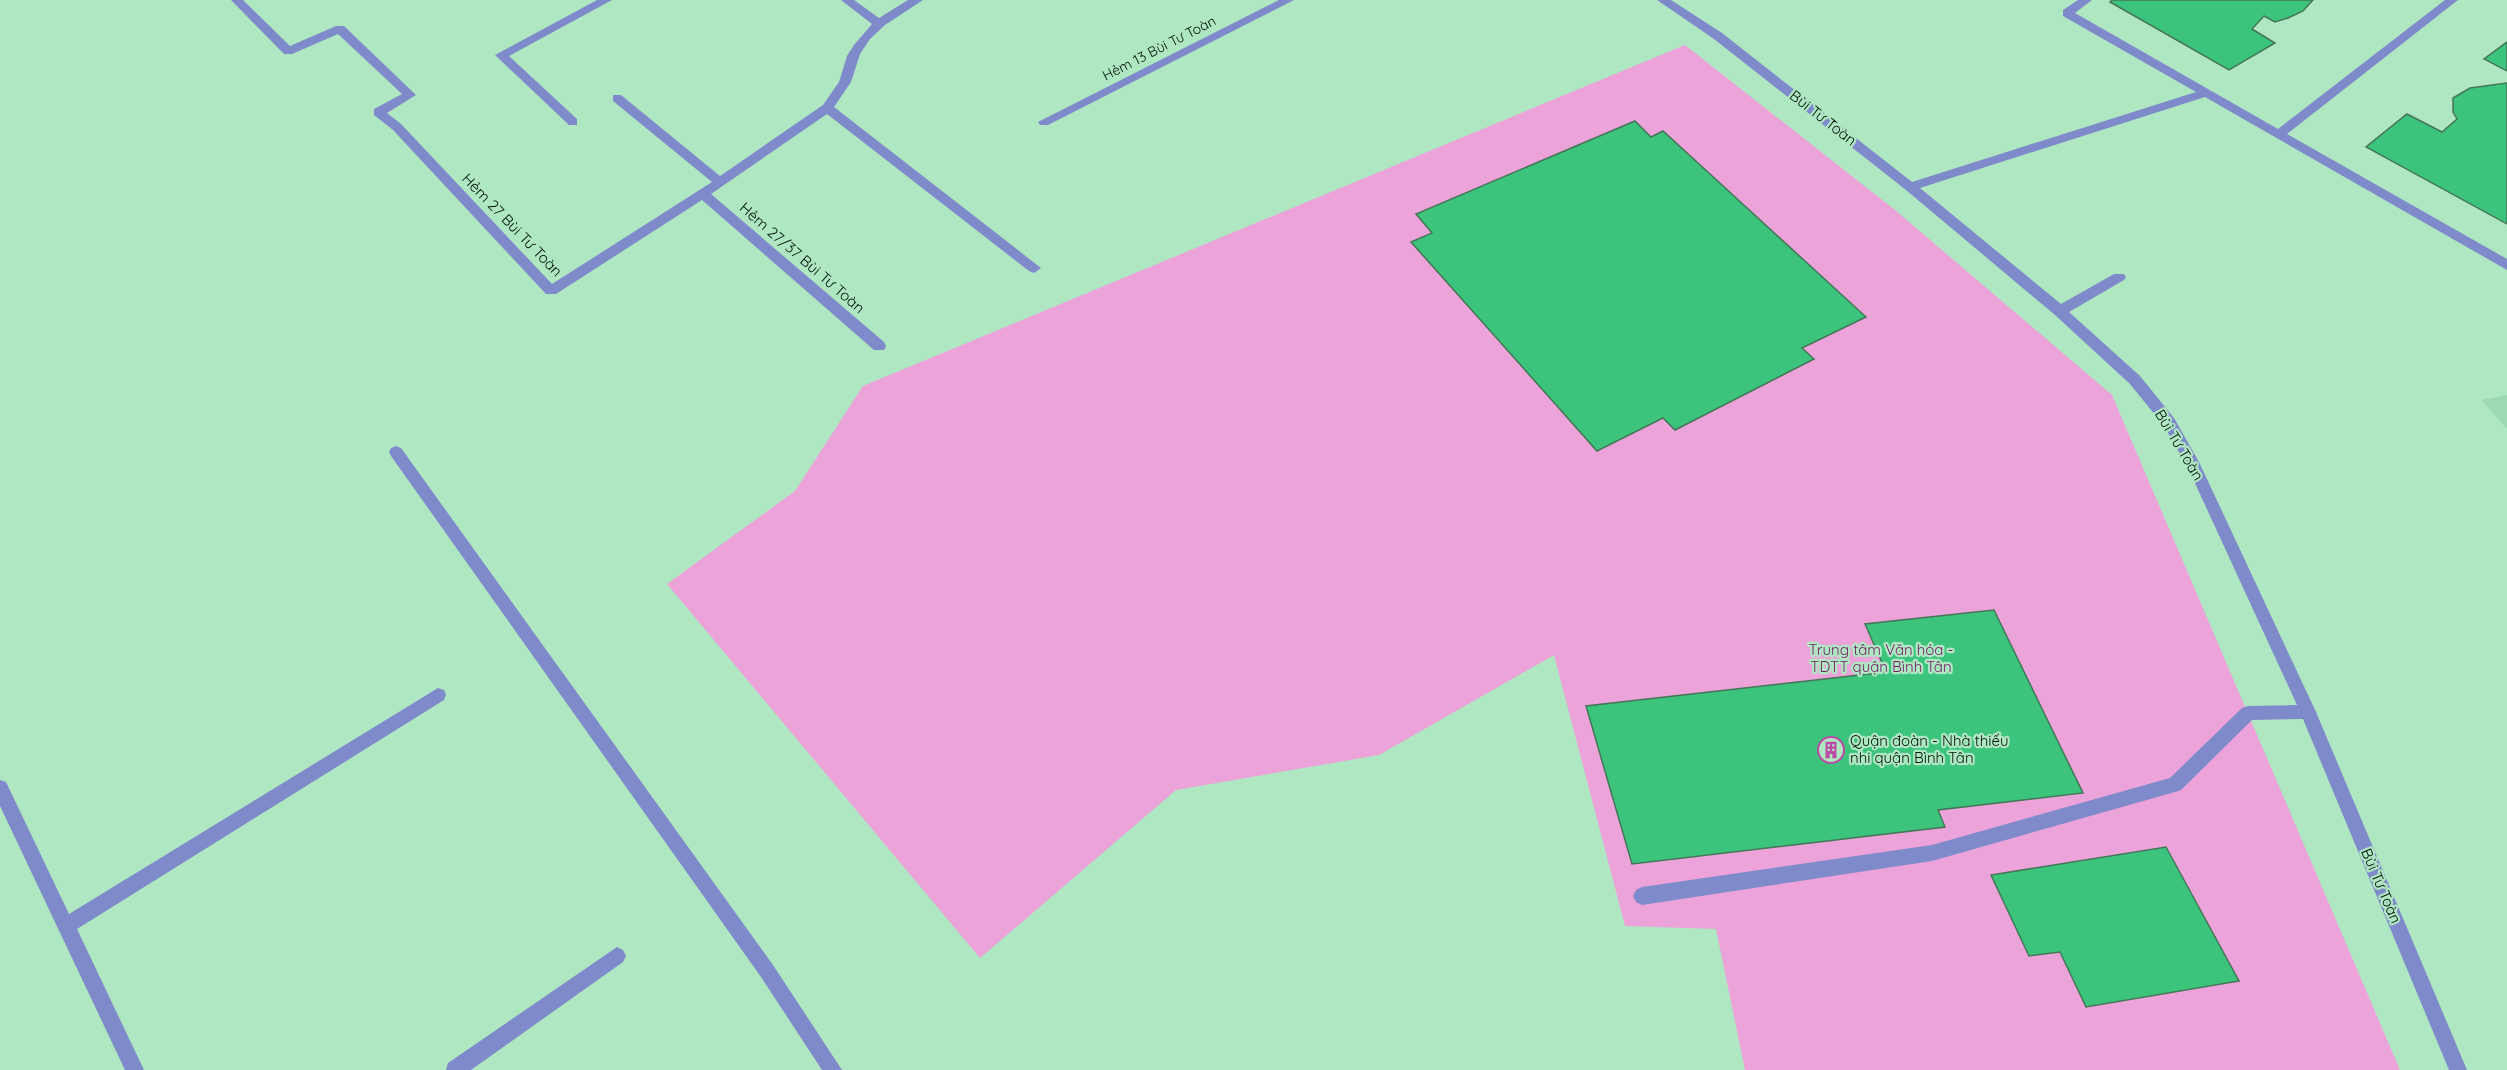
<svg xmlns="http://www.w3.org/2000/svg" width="2507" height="1070" viewBox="0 0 2507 1070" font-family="Quicksand,sans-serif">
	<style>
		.built { fill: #9dd9b3 }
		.green { fill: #eba3d9 }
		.building { fill: #3cc47d; stroke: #447657; stroke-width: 1.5 }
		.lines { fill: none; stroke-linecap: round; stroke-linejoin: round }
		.minor { fill: #7f8aca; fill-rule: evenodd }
		.labels { text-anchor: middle; stroke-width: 4.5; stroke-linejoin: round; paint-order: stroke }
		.far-street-label { font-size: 14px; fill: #021408; stroke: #b0e7c3 }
		.street-label { font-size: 15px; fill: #021408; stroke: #b0e7c3 }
		.park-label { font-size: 15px; fill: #731a64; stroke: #b0e7c3 }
		.poi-label { font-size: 15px; fill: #021408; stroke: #b0e7c3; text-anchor: start }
	</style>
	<rect width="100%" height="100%" fill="#b0e7c3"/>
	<polygon class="built" points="2507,395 2507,429 2482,400"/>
	<polygon class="green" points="1685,45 1895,210 2112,395 2400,1070 1745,1070 1716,929 1625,926 1554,655 1379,755 1176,790 980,958 667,584 795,491 863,386"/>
	<g class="building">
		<polygon points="2112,0 2313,0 2303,11 2288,18 2275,22 2264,16 2252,29 2275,43 2229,70 2110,2"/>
		<polygon points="2507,42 2507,71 2484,59"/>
		<polygon points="2507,83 2507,224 2366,147 2407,114 2442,132 2457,119 2453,112 2453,98 2470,88"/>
		<polygon points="1635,121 1651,137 1663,131 1866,317 1802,348 1814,359 1675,430 1663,418 1597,451 1411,242 1432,233 1416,214"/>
		<polygon points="1994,610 2083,793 1938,810 1945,827 1632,864 1586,706 1886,672 1865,624"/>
		<polygon points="2166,847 2239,981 2086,1007 2060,952 2029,956 1991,875"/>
	</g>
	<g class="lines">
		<g class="minor">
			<polygon points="231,0 243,0 290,46 336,26 344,26 416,95 387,113 401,124 552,284 712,182 613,101 613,95 621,95 720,176 823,105 839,82 847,56 854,45 872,24 841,0 854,0 879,18 908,0 923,0 885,25 870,39 860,54 851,82 834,107 1041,268 1034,273 1029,271 827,114 711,194 884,342 886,346 884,350 874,350 702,200 556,294 546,294 393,130 374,115 374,109 402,94 338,34 292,54 284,54"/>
			<polygon points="597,0 612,0 509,56 577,119 577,125 569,125 495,55"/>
			<polygon points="1279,0 1294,0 1048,125 1040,125 1038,122"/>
			<polygon points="1657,0 1671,0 1722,33 1912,182 2196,92 2063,16 2063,10 2078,0 2092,0 2075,13 2278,129 2445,0 2458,0 2287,134 2507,259 2507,270 2205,97 1920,188 2061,304 2114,274 2124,274 2126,277 2124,280 2069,312 2140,376 2174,418 2199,462 2316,712 2467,1070 2449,1070 2303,719 2252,720 2181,790 2175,792 1932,861 1642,905 1636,902 1633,896 1636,890 1642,887 1932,845 2170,778 2242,708 2248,706 2297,705 2188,468 2164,426 2130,384 2055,315 1906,190 1714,39"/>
			<polygon points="396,446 401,448 773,965 842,1070 822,1070 761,977 391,456 389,452 391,448"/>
			<polygon points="438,688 444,690 446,695 444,700 77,929 144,1070 125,1070 0,806 0,780 6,782 69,914"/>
			<polygon points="617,947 623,950 626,956 623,962 471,1070 446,1070 448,1063"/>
		</g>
	</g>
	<defs>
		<symbol id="building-ring" viewBox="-11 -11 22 22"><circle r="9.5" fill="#b0e7c3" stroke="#bc4ba6" stroke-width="1.5"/><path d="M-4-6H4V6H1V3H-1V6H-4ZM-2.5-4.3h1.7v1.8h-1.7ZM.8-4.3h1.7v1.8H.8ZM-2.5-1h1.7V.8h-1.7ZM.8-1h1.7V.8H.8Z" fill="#bc4ba6"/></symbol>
	</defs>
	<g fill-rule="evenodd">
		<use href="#building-ring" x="1816" y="735" width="30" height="30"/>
	</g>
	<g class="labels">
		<g class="far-street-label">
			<text transform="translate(1159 48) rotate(-27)" y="5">Hẻm 13 Bùi Tư Toàn</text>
		</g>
		<g class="street-label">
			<text transform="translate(1823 118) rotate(38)" y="5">Bùi Tư Toàn</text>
			<text transform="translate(512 225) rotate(46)" y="5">Hẻm 27 Bùi Tư Toàn</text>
			<text transform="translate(802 258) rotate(41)" y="5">Hẻm 27/37 Bùi Tư Toàn</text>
			<text transform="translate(2179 445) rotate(59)" y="5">Bùi Tư Toàn</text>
			<text transform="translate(2381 886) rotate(67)" y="5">Bùi Tư Toàn</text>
		</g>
		<g class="park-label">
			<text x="1881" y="655">Trung tâm Văn hóa -<tspan x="1881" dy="17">TDTT quận Bình Tân</tspan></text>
		</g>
		<g class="poi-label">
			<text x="1850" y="746">Quận đoàn - Nhà thiếu<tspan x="1850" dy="17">nhi quận Bình Tân</tspan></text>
		</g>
	</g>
</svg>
